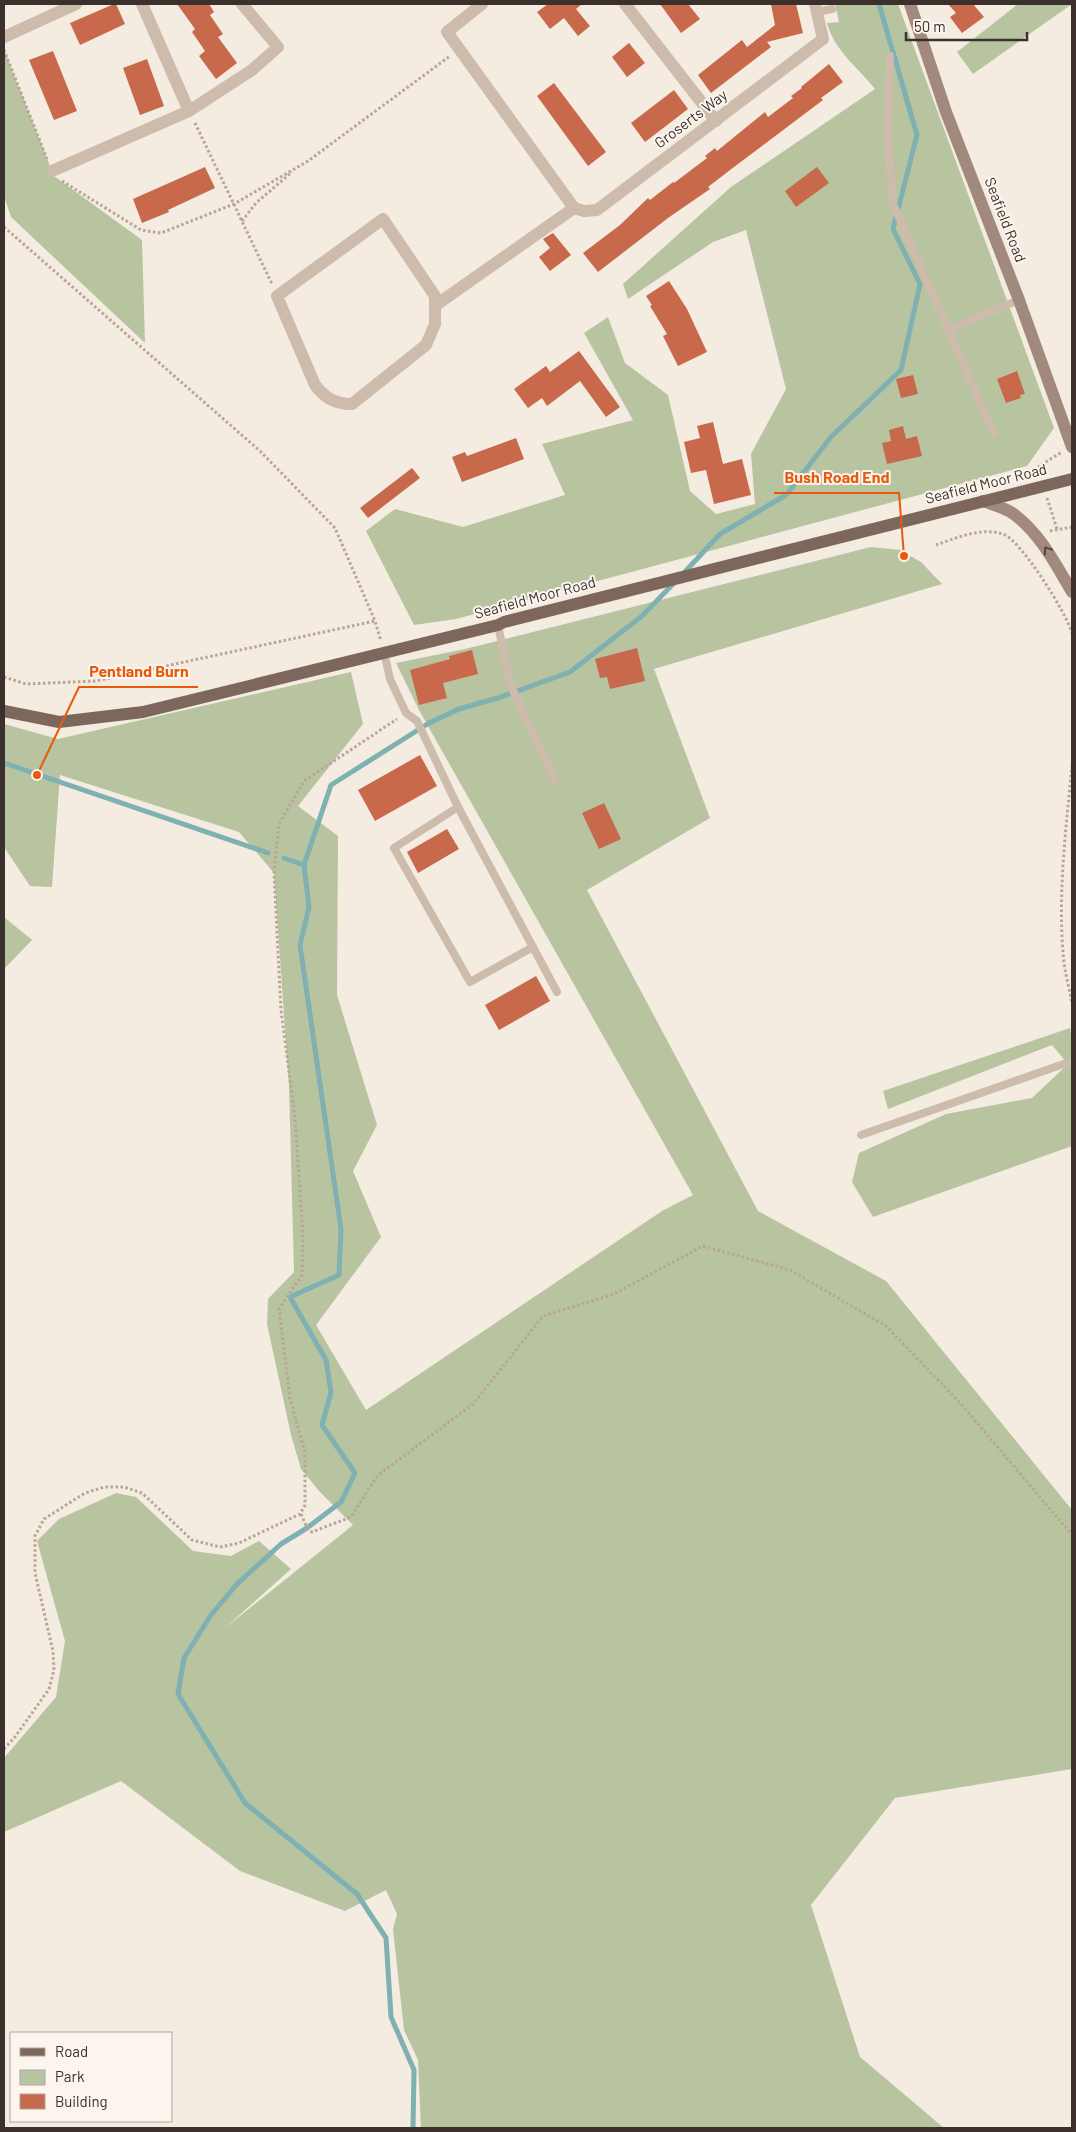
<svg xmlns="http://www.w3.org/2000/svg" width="1076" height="2132" viewBox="0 0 1076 2132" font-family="Barlow,sans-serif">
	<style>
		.green { fill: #b8c4a0 }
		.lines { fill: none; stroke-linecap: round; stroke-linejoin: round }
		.stream { stroke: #7fb0b2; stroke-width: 5 }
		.building { fill: #c8694b }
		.path { stroke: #b9a596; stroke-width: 3; stroke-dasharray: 2.5 2.5; stroke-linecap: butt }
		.lane { stroke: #cdbbac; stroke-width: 8 }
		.street { stroke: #cdbbac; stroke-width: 12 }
		.secondary { stroke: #a18a7d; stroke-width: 12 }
		.primary { stroke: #7d675c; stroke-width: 12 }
		.oneway { stroke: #544640 }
		.labels { text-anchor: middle; stroke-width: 4; stroke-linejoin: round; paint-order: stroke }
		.street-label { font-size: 15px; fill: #3b302b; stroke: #fbf5ee }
		.leader { fill: none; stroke: #e8590c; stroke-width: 2 }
		.callout-dot { fill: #e8590c; stroke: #fbf5ee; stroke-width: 2 }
		.callout-label { font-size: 16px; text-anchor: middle; font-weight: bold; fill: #e8590c; stroke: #fbf5ee; stroke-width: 4; stroke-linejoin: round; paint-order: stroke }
	</style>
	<rect width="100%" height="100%" fill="#f4ebe1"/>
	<g class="green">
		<path d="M835 4H898L1054 428 1027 466 456 619 414 625 366 531 395 509 463 527 565 495 542 444 633 420 584 333 608 317 625 363 668 395 690 491 716 514 755 504 751 454 786 389 746 230 713 242 628 299 623 284 731 187 875 89C858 67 835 52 827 23L839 22Z"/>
		<polygon points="1018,4 1072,4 973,74 957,52"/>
		<polygon points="4,50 54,176 142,240 145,343 11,217 4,196"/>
		<polygon points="871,547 900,550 921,562 942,584 654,669 710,818 587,890 758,1211 886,1281 1072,1510 1072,1769 895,1798 811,1905 860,2057 944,2128 421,2128 418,2060 404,2030 393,1929 397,1914 386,1890 345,1911 240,1871 121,1781 4,1832 4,1758 56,1697 65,1641 37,1541 59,1519 116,1493 136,1497 193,1551 231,1556 259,1541 291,1569 225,1628 353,1525 320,1492 301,1469 291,1435 267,1324 268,1299 294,1272 289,1086 274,873 239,832 60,775 52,887 30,886 4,847 4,724 58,739 351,672 363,724 298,806 338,836 337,995 377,1125 353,1171 381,1237 316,1325 366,1410 662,1211 693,1195 420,712 396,663 465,649"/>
		<polygon points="4,917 32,940 4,969"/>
		<polygon points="1070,1028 1072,1040 1072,1146 873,1217 852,1182 859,1153 946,1114 1032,1098 1068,1064 1052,1045 888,1109 883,1091"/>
	</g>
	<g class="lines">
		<g class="stream">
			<polyline points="682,575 720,534 786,495 831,437 901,370 920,284 893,229 917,135 879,4"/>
			<polyline points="4,763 268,853"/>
			<polyline points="284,858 304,865"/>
			<polyline points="413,2128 414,2070 391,2017 386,1938 357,1894 245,1803 178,1694 184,1658 211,1615 237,1584 281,1544 307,1528 341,1502 355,1473 322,1425 331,1392 326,1360 290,1297 339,1275 341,1229 300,945 309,907 304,865 331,785 429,723 459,709 498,698 570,672 642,616 674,583"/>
		</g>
	</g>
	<g class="building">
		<polygon points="114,4 116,4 125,24 80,45 70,23"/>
		<polygon points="177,4 209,4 214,12 210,15 223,34 218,37 237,63 216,79 199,56 205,51 192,32 195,29"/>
		<polygon points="548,4 582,4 576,9 590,26 578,36 564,18 550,29 537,12"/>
		<polygon points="660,4 688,4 700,19 681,33"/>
		<polygon points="771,4 796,4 803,33 767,42 771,47 711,93 698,75 742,40 747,47 775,25"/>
		<polygon points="948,4 973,4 984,17 962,33 950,17 956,13"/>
		<polygon points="629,43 645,63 627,77 612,57"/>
		<polygon points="53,51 77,111 54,120 29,60"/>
		<polygon points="147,59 164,106 140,115 123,68"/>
		<polygon points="829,64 843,82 821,98 823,100 734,167 708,187 710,189 668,218 598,272 583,253 620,225 648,198 650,200 673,182 674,183 707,158 705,156 715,148 717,151 765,112 768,117 793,98 791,96 802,88 801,87"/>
		<polygon points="554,83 606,152 588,166 537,96"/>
		<polygon points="674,90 688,109 645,142 631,123"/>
		<polygon points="205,167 215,188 168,210 169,212 142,223 133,199"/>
		<polygon points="817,167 829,183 796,207 785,191"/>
		<polygon points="553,233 571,255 550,271 539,257 550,248 543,239"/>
		<polygon points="669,281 687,309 707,352 678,366 663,336 667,334 650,306 652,305 646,296"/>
		<polygon points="579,351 620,407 606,417 580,381 547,406 542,398 528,408 514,389 546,366 550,372"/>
		<polygon points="1017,371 1025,394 1020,395 1021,398 1006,403 997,379"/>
		<polygon points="913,375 918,394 901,398 896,379"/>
		<polygon points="713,422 723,464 742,459 751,495 714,504 706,470 691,473 684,442 700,438 697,426"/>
		<polygon points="903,426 906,439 917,436 922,456 887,464 882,443 891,441 889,430"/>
		<polygon points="516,438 524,459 462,482 452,457 465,452 467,456"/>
		<polygon points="412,468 420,478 368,518 360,508"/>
		<polygon points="637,648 645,681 610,689 607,677 600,678 595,659"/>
		<polygon points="472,650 478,674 443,683 447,698 419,705 410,670 450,659 449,656"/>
		<polygon points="420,755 437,786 375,821 358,790"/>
		<polygon points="604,803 621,839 599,849 582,813"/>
		<polygon points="447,829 459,849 418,873 407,852"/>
		<polygon points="536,976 550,1001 499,1030 485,1005"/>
	</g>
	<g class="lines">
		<g class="path">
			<polyline points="4,50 47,159"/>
			<polyline points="195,123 272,284"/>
			<polyline points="62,181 141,230 161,233 234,204 308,161 450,56"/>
			<polyline points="242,221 256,203 292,172"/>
			<polyline points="4,227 260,451 335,528 375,621 381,641"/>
			<polyline points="1041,473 1039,466 1062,452"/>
			<polyline points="1047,498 1057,529"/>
			<polyline points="1050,531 1072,527"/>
			<path d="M936 545C956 538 981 527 1003 534 1021 540 1067 614 1072 633"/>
			<polyline points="4,677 26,684 96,681 375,621"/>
			<path d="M1072 765C1066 830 1057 897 1064 963 1066 977 1070 991 1072 1004"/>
			<polyline points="301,1514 307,1528 312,1532 351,1517 377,1476 473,1404 543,1316 614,1294 703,1246 790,1270 886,1326 962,1405 1072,1535"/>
			<polyline points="4,1749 15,1737 49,1689 54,1670 53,1651 35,1573 35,1536 44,1519 85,1493 104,1487 124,1487 142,1493 192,1540 220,1547 239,1543 300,1514 305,1505 305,1452 290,1399 279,1309 302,1275 303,1235 295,1118 281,1010 274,873 279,824 304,781 397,719"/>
		</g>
		<g class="lane">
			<polyline points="817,12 832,9"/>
			<polyline points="890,56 888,138 893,204 994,434"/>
			<polyline points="947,330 1019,300"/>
			<polyline points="498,625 510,684 555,780"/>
			<polyline points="384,652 390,679 406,713 417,721 458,807 557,992"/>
			<polyline points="458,807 394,848 470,982 533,947"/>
			<polyline points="861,1135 1072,1061"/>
		</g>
		<g class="street">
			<polyline points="142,4 189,111"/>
			<polyline points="482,4 447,32 574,208"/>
			<polyline points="625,4 716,121"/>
			<polyline points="4,37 76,4"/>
			<polyline points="52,171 189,111 252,70 278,47 242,4"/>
			<polyline points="574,208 584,211 597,210 823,39 815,4"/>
			<path d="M383 219 435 296V324L426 345 352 404C335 404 325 398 315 385L277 296Z"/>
			<polyline points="436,305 574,208"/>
		</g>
		<g class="secondary">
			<polyline points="910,4 946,112 1019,300 1072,447"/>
			<path d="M983 501C993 505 1007 508 1015 515 1041 535 1056 565 1072 592"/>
		</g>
		<polyline class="primary" points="4,711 59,722 143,712 498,625 504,622 1072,479"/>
	</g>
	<defs><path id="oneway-chevron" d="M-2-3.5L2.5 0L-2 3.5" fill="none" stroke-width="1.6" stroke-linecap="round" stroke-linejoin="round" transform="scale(1.25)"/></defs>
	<use class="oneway" href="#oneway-chevron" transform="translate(1047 550) rotate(-124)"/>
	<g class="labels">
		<g class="street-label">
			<text transform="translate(691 119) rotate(-37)" y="5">Groserts Way</text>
			<text transform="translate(1005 220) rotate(69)" y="5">Seafield Road</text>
			<text transform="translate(986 484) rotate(-14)" y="5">Seafield Moor Road</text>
			<text transform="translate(535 598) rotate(-15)" y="5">Seafield Moor Road</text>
		</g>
	</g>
	<path class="leader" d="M904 556L899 493H774M37 775L79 687H198"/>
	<g class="callout-dot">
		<circle cx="904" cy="556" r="5"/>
		<circle cx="37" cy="775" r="5"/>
	</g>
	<g class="callout-label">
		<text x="837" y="483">Bush Road End</text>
		<text x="139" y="677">Pentland Burn</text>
	</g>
	<rect width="1076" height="2132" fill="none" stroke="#3b302b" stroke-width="10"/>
	<rect x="10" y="2032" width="162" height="90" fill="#fbf5ee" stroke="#aea6a0"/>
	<rect x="20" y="2048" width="25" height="8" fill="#7d675c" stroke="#aea6a0"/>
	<text x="55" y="2057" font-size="15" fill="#3b302b">Road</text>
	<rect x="20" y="2070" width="25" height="15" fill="#b8c4a0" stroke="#aea6a0"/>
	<text x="55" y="2082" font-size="15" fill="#3b302b">Park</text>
	<rect x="20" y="2094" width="25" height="15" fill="#c8694b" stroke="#aea6a0"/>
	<text x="55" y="2107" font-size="15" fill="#3b302b">Building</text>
	<path d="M906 32v8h121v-8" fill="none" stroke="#3b302b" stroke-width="2.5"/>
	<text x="914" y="32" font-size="15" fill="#3b302b" stroke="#fbf5ee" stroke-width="4" paint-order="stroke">50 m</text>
</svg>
